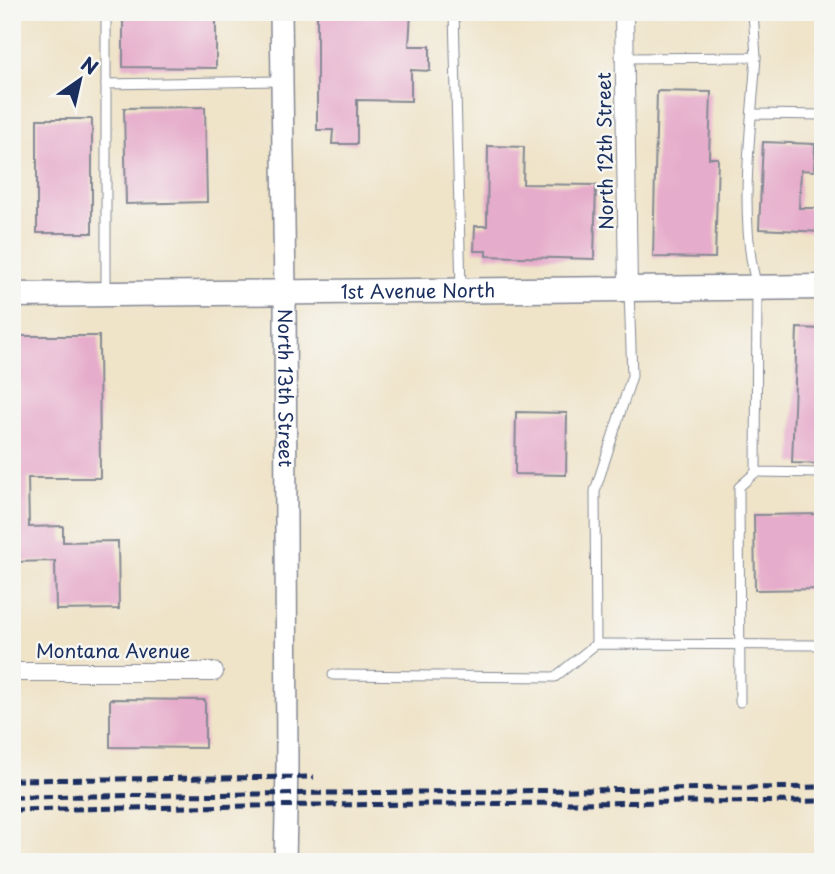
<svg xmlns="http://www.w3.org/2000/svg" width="835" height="874" viewBox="0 0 835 874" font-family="'Playpen Sans',sans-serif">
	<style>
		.building { fill: #e6accb }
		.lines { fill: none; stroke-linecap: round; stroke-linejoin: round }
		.service-casing { stroke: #858993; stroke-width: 11 }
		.minor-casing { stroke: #858993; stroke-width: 20 }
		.tertiary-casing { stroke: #858993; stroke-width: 24 }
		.secondary-casing { stroke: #858993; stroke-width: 27 }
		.service { stroke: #fff; stroke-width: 9 }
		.minor { stroke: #fff; stroke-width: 18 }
		.tertiary { stroke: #fff; stroke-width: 21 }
		.secondary { stroke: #fff; stroke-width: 24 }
		.rail { stroke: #1b2f5e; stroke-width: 5; stroke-dasharray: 10 5; stroke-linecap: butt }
		.labels { text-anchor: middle; stroke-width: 5; stroke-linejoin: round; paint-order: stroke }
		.street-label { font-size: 19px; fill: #1b2f5e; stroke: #f6f6f2 }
	</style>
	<rect width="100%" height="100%" fill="#f6f6f2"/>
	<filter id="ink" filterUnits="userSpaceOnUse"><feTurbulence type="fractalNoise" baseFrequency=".0143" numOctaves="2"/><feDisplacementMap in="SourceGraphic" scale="14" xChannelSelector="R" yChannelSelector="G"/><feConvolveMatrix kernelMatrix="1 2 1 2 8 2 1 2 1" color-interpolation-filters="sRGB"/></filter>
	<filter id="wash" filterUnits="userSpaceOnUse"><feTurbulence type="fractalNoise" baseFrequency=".00686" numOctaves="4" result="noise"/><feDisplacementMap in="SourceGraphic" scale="28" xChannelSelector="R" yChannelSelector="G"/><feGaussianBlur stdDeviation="1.57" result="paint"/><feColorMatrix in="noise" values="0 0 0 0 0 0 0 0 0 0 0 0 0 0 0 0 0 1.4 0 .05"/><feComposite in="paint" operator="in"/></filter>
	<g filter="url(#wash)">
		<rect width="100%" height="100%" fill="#efe3c8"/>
		<g id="blocks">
			<g class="building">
				<polygon points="317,12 411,12 409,46 430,46 430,71 411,70 411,101 357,100 357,144 332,144 333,130 317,130"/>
				<polygon points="123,17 216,17 216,68 123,67"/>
				<polygon points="657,91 711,92 709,158 718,158 715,258 653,257"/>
				<polygon points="205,107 207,202 126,204 124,108"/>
				<rect x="37" y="119" width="55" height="114"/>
				<polygon points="763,142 815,144 814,171 801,170 799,208 823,208 823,232 759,229"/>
				<polygon points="488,146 524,147 523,184 596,185 594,259 486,256 486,251 474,251 475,226 487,226"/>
				<polygon points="797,328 823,329 823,464 792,463"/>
				<polygon points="12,336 99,336 100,478 28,478 29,527 63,526 63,542 118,541 119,609 56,610 55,561 12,562"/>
				<polygon points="516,412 567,413 566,475 515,474"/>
				<polygon points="823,514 823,589 755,590 754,515"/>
				<polygon points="110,699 205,700 205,748 110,747"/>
			</g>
		</g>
	</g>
	<g filter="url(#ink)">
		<use href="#blocks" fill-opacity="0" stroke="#858993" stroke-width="2"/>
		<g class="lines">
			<defs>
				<g id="service">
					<polyline points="106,12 106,292"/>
					<polyline points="454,12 461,290"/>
					<path d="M756 57C751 129 738 217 757 287L756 472 823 473"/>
					<polyline points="625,58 756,57 753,12"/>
					<polyline points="106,84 282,81"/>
					<polyline points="752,114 823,115"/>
					<polyline points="596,644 595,491 632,376 629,291"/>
					<polyline points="333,675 555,677 596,644 823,645"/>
					<polyline points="740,702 739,487 756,472"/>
				</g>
				<g id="minor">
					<polyline points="624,12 628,289"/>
					<polyline points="12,672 214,672"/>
				</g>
				<g id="tertiary">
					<path id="s1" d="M281 12 285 292 287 765 285 862"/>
				</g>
				<g id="secondary">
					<path id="s2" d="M12 295 823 287"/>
				</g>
			</defs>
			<use href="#service" class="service-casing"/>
			<use href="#minor" class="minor-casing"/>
			<use href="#tertiary" class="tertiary-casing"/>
			<use href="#secondary" class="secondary-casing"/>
			<use href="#service" class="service"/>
			<use href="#minor" class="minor"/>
			<use href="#tertiary" class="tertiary"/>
			<use href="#secondary" class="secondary"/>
			<g class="rail">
				<polyline points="12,780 314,777"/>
				<polyline points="12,797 823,787"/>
				<polyline points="12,810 315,805 823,801"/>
			</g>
		</g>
	</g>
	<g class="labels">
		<g class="street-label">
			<text transform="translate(605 151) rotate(-91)" y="7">North 12th Street</text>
			<text dy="7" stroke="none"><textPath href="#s2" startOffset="406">1st Avenue North</textPath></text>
			<text dy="7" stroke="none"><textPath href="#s1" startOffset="376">North 13th Street</textPath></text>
			<text x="113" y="658">Montana Avenue</text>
		</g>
	</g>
	<rect width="835" height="874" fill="none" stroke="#f6f6f2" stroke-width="42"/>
	<g transform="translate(80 80) rotate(34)" stroke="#f6f6f2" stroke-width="5" paint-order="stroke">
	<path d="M0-5L12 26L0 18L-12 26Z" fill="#1b2f5e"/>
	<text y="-10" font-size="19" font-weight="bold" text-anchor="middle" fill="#1b2f5e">N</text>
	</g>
</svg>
